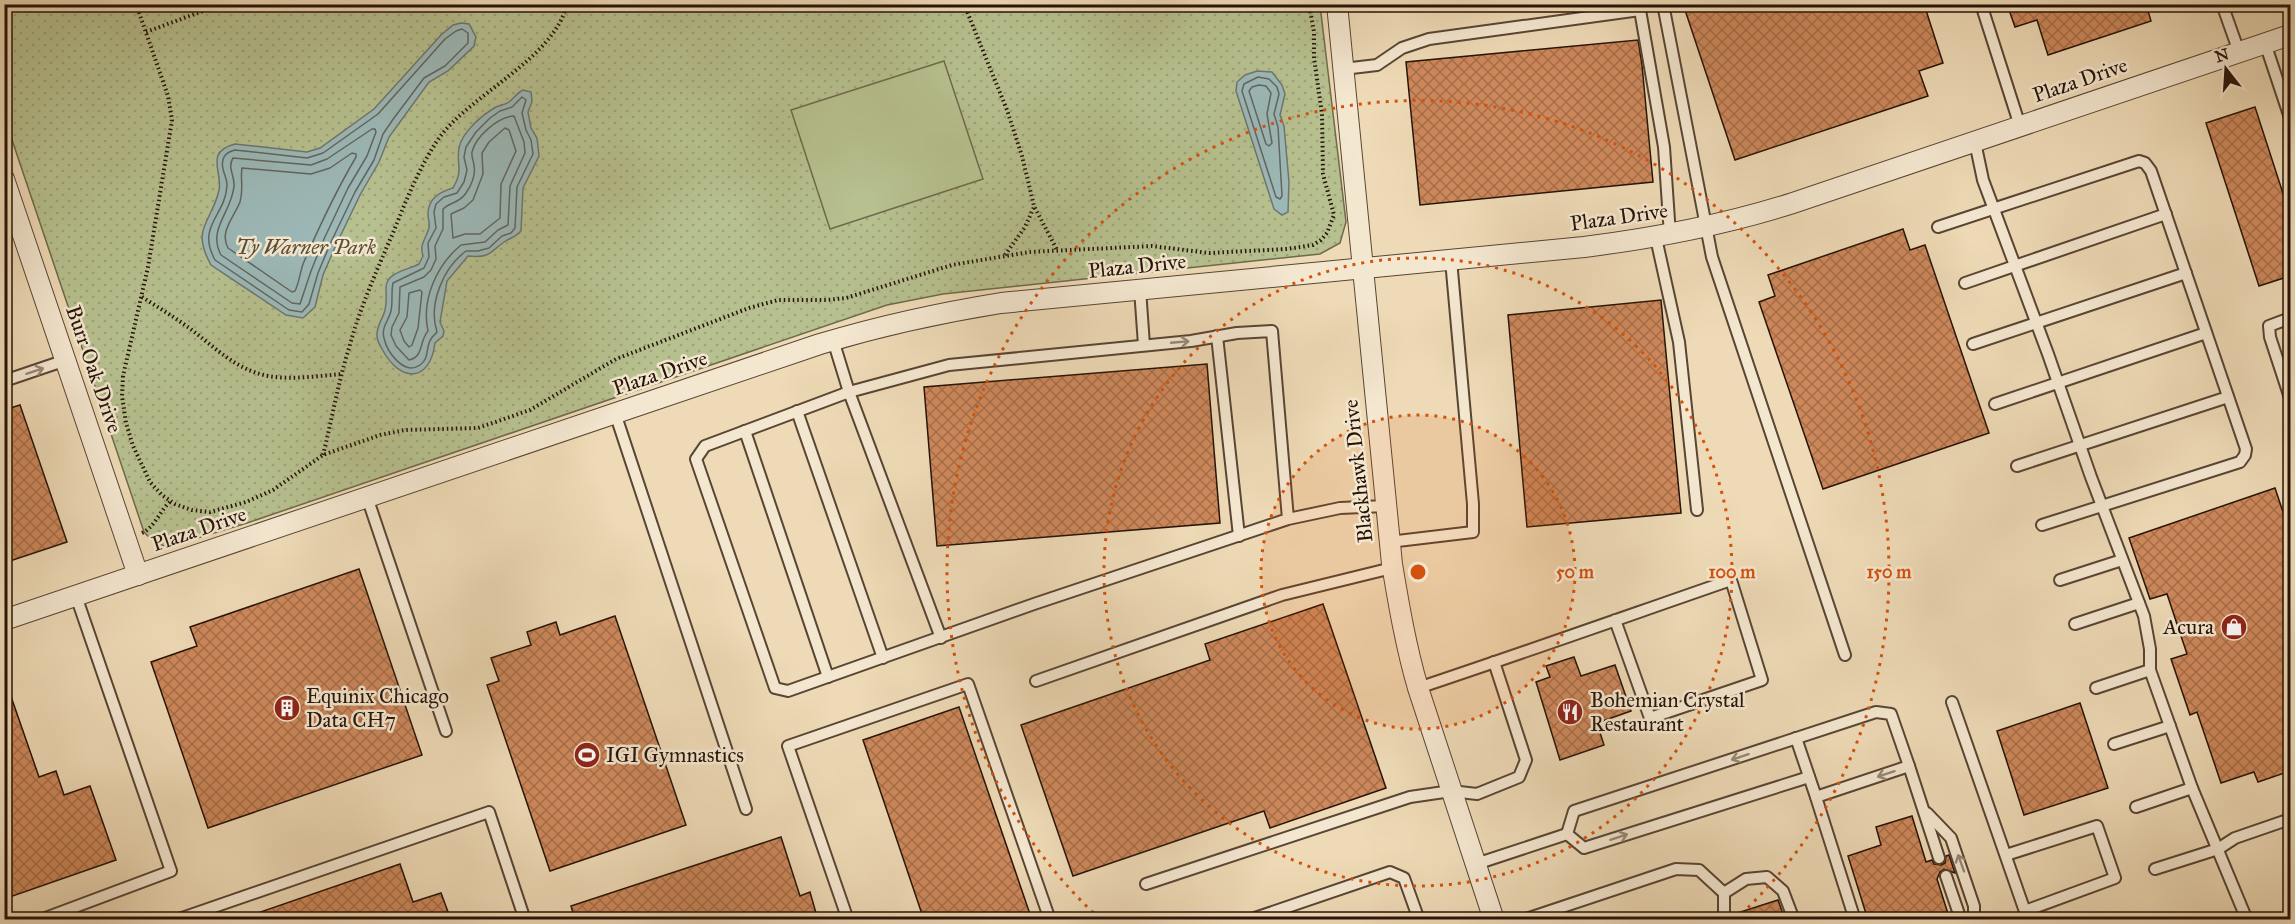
<svg xmlns="http://www.w3.org/2000/svg" width="2295" height="924" viewBox="0 0 2295 924" font-family="'IM FELL Great Primer',serif">
	<style>
		.park { fill: url(#park-dots); stroke: #6e6a4c; stroke-width: 1.5 }
		.pitch { fill: #b7c08f; stroke: #6e6a4c; stroke-width: 1.5 }
		.water { fill: #9cb8b7; stroke: #6d7671; stroke-width: 1.5 }
		.lines { fill: none; stroke-linecap: round; stroke-linejoin: round }
		.shore { stroke: #616660; stroke-width: 1.5 }
		.building { fill: url(#building-cross-hatch); stroke: #261308; stroke-width: 1.5 }
		.lane-casing { stroke: #584534; stroke-width: 14 }
		.street-casing { stroke: #584534; stroke-width: 22 }
		.path { stroke: #261308; stroke-width: 4; stroke-dasharray: 1.5 3; stroke-linecap: butt }
		.lane { stroke: #f4e7d0; stroke-width: 10 }
		.street { stroke: #f4e7d0; stroke-width: 20 }
		.oneway { stroke: #978876 }
		.ring { fill: none; stroke: #d5520c; stroke-width: 3; stroke-dasharray: 3 6 }
		.labels { text-anchor: middle; stroke-width: 5; stroke-linejoin: round; paint-order: stroke }
		.street-label { font-size: 21px; fill: #261308; stroke: #f4e7d0 }
		.park-label { font-size: 21px; font-style: italic; fill: #595037; stroke: #f4e7d0 }
		.poi-label { font-size: 21px; fill: #261308; stroke: #f4e7d0; text-anchor: start }
		.centre { fill: #d5520c; stroke: #f4e7d0; stroke-width: 3 }
		.ring-label { font-size: 18px; text-anchor: middle; font-weight: bold; fill: #d5520c; stroke: #f4e7d0; stroke-width: 5; stroke-linejoin: round; paint-order: stroke }
	</style>
	<defs>
		<pattern id="park-dots" width="8" height="8" patternUnits="userSpaceOnUse" patternTransform="scale(1.5)"><rect width="8" height="8" fill="#b7c08f"/><path d="M2 2h.1M6 6h.1" fill="none" stroke="#9da47a" stroke-width="1.8" stroke-linecap="round"/></pattern>
		<pattern id="building-cross-hatch" width="8" height="8" patternUnits="userSpaceOnUse" patternTransform="scale(1.5)"><rect width="8" height="8" fill="#cd885b"/><path d="M0 0l8 8M0 8l8-8" fill="none" stroke="#a66e49"/></pattern>
	</defs>
	<rect width="100%" height="100%" fill="#eedab6"/>
	<filter id="stains"><feTurbulence type="fractalNoise" baseFrequency=".00333" numOctaves="4"/><feColorMatrix values="0 0 0 0 .2 0 0 0 0 .09 0 0 0 0 .02 0 0 0 .5 -.17"/></filter>
	<radialGradient id="worn" r=".72"><stop offset=".6" stop-color="#630" stop-opacity="0"/><stop offset="1" stop-color="#630" stop-opacity=".3"/></radialGradient>
	<polygon class="park" points="4,5 1320,5 1346,222 1340,243 1320,254 943,294 887,305 247,523 168,547 155,543 144,532 5,119"/>
	<polygon class="pitch" points="944,61 983,179 830,229 791,110"/>
	<g class="water">
		<path d="M461 23 469 24 476 37 474 46 448 71 429 82 389 137 379 162 360 195 336 245 323 275 315 307 303 318 286 315 211 265C190 227 212 223 219 190 223 172 204 152 235 144L307 152 320 148 374 109 441 35 453 25Z"/>
		<polygon points="1257,71 1272,72 1282,85 1285,94 1280,115 1284,126 1289,182 1288,212 1282,215 1274,209 1236,91 1237,82 1245,75"/>
		<path d="M523 90 531 92 532 102 528 112 531 128 537 138 539 156 523 188 521 231C516 237 510 238 504 242 489 253 490 258 468 256L447 281 440 322 444 331 443 336 435 343C430 383 400 383 382 349 380 345 377 341 377 336 376 326 383 319 385 310 387 302 386 294 386 287 387 272 408 270 419 264L423 256C419 244 426 239 429 228 430 224 428 219 428 214 428 198 440 192 453 188 464 169 456 166 459 148 462 132 482 115 496 107 500 105 505 105 509 102 514 98 517 93 523 90Z"/>
	</g>
	<g class="lines">
		<g class="shore">
			<path d="M462 29 468 33V43L445 66 424 78 394 118 383 134 374 160 355 192 331 242 318 273 309 304 302 312 289 310 215 260C196 225 226 216 227 185 227 176 219 167 224 157 226 153 231 151 235 150L307 158 323 153 378 114 445 39 456 31Z"/>
			<polygon points="1258,77 1269,79 1277,87 1279,94 1274,114 1278,127 1282,196 1280,199 1276,197 1242,91 1244,84"/>
			<polygon points="1259,85 1266,86 1271,93 1267,114 1272,143 1269,146 1266,144 1249,91 1252,87"/>
			<path d="M522 97 526 100 522 113 526 130 531 140 533 154 517 187 515 228 511 233 502 236 489 248 478 251H466C443 268 428 304 437 332 435 335 432 336 431 339 425 348 430 358 420 365 404 376 387 352 384 338 381 327 389 320 391 311 393 302 391 292 393 283L424 268 429 257 428 243 436 228 434 212 436 204 444 197 457 193 464 182 467 170 464 157 466 147 476 132 490 118 500 111 512 107Z"/>
			<path d="M514 116 524 142 525 153 510 186 508 225 498 230 485 242 461 245C437 265 421 299 428 331 419 341 424 357 409 360L396 346 391 335 392 327 399 313 400 287 424 277 431 270 436 259 435 246 443 229V209C450 202 460 203 466 193 471 186 476 175 474 166 474 161 471 157 472 152 476 136 498 117 514 116Z"/>
			<polygon points="505,128 509,130 516,151 501,184 500,218 480,234 465,234 453,238 451,214 464,208 473,200 483,174 482,153 489,142"/>
			<path d="M372 129H375L376 132 367 156 348 188 324 239 311 271 300 304 292 303 221 255C207 229 232 212 234 186 235 176 227 168 233 158L311 165 327 159Z"/>
			<path d="M352 153 356 154V157C336 191 319 227 303 264 300 273 299 283 295 291L292 292 228 248C219 232 234 217 240 202 244 188 240 179 242 168L311 174 330 168Z"/>
			<polygon points="420,290 422,292 418,328 412,345 409,347 404,341 400,330 407,317 409,293"/>
		</g>
	</g>
	<g class="building">
		<polygon points="1683,4 1924,4 1943,63 1919,71 1928,96 1735,160"/>
		<polygon points="2007,4 2146,4 2151,21 2048,55 2037,20 2015,27"/>
		<polygon points="1638,40 1642,65 1653,182 1420,205 1406,62"/>
		<polygon points="2255,107 2290,215 2290,276 2259,286 2206,123"/>
		<polygon points="1903,229 1910,250 1925,245 1989,433 1823,489 1759,302 1775,296 1768,275"/>
		<polygon points="1661,300 1681,513 1527,527 1508,315"/>
		<polygon points="1207,364 1220,523 937,546 924,387"/>
		<polygon points="20,405 67,542 4,563 4,410"/>
		<polygon points="2275,488 2290,533 2290,771 2258,782 2254,772 2221,783 2197,712 2190,715 2171,659 2187,654 2167,594 2150,599 2129,538"/>
		<polygon points="359,569 422,755 208,828 151,662 197,646 190,627"/>
		<polygon points="1323,604 1386,788 1270,828 1264,811 1073,876 1021,725 1210,660 1205,644"/>
		<polygon points="615,616 686,825 550,871 487,685 499,681 491,658 531,645 527,632 556,622 560,635"/>
		<polygon points="1574,657 1581,676 1615,665 1631,711 1597,723 1604,745 1560,760 1536,682 1550,677 1546,666"/>
		<polygon points="7,685 39,777 56,771 64,795 90,786 116,860 4,899 4,686"/>
		<polygon points="2080,703 2108,788 2024,815 1997,731"/>
		<polygon points="959,707 1032,920 924,920 863,740"/>
		<polygon points="1912,816 1926,862 1932,860 1934,864 1941,865 1945,863 1946,856 1949,855 1955,873 1944,869 1940,872 1937,879 1950,920 1868,920 1848,856 1881,845 1876,827"/>
		<polygon points="781,837 800,896 810,892 818,920 575,920 571,906"/>
		<polygon points="400,864 413,902 441,893 451,920 246,920 246,917"/>
		<polygon points="1778,900 1785,920 1731,920 1731,915"/>
	</g>
	<g class="lines">
		<defs>
			<g id="lane">
				<polyline points="1663,4 1712,257 1845,655"/>
				<polyline points="1981,4 2020,126"/>
				<polyline points="2222,4 2239,52"/>
				<polyline points="2265,43 2290,118"/>
				<polyline points="1343,69 1377,65 1402,48 1429,39 1640,10 1664,147 1670,235"/>
				<polyline points="1975,142 1983,180 2048,354 2091,477 2144,616 2150,649 2150,670 2192,788 2247,920"/>
				<polyline points="1938,227 2139,161 2145,163 2151,171 2246,449 2245,455 2240,462 2042,525"/>
				<polyline points="1656,238 1679,342 1697,510"/>
				<polyline points="1965,283 2166,214"/>
				<polyline points="1140,289 1144,345"/>
				<polyline points="2290,318 2269,326 2270,337 2290,398"/>
				<polyline points="1217,336 1239,536"/>
				<polyline points="833,340 849,392 941,638"/>
				<polyline points="1973,344 2186,273"/>
				<polyline points="4,381 66,360"/>
				<polyline points="1995,404 2206,333"/>
				<polyline points="797,411 883,658"/>
				<polyline points="615,413 746,809"/>
				<polyline points="745,431 828,677"/>
				<polyline points="2017,466 2228,397"/>
				<polyline points="367,497 446,731"/>
				<polyline points="1288,519 1272,331 1237,333 1191,341 949,365 849,392 705,446 696,459 775,688 788,691 1034,604 1288,519 1340,508 1386,506"/>
				<polyline points="1389,542 1473,532 1473,504 1451,260"/>
				<polyline points="2060,580 2122,560"/>
				<polyline points="2075,624 2139,603"/>
				<polyline points="1036,681 1282,595 1392,568"/>
				<path d="M1418 688C1523 653 1627 616 1731 580L1762 680 1650 718 1615 620"/>
				<polyline points="2096,688 2150,670"/>
				<polyline points="1952,702 2028,920"/>
				<polyline points="1796,738 1816,797"/>
				<polyline points="2114,744 2170,726"/>
				<polyline points="2136,807 2192,788"/>
				<polyline points="1927,813 1951,838 1974,906 1974,920"/>
				<polyline points="1567,834 1574,811 1876,712 1891,714 1909,766"/>
				<polyline points="1567,834 1584,848 1809,777"/>
				<polyline points="2006,855 2097,826 2115,878 2025,911"/>
				<polyline points="1476,864 1567,834"/>
				<polyline points="2155,869 2218,849 2235,838 2290,819"/>
				<polyline points="1946,876 1961,920"/>
				<polyline points="1146,884 1410,797 1451,791 1477,794 1519,777 1526,760 1494,662"/>
				<polyline points="40,920 171,871 76,596"/>
				<polyline points="176,920 489,812 525,920"/>
				<polyline points="848,920 788,746 968,684 1050,920"/>
				<polyline points="1249,920 1390,872 1404,878 1419,920"/>
				<polyline points="1523,920 1676,869 1699,870 1724,893"/>
				<polyline points="1724,920 1724,893 1746,879 1767,877 1783,891 1794,920"/>
				<polyline points="1855,920 1816,797 1909,766 1939,858"/>
			</g>
			<g id="street">
				<path d="M1337 4 1392 564C1399 606 1406 647 1418 688L1494 920"/>
				<polyline points="4,179 138,575"/>
				<path d="M4 620 820 344C880 326 939 313 1001 303L1584 247C1656 238 1724 225 1793 203L2290 35"/>
			</g>
		</defs>
		<use href="#lane" class="lane-casing"/>
		<use href="#street" class="street-casing"/>
		<g class="path">
			<polyline points="136,4 168,96 172,120 148,267 123,376 122,396 126,423 133,446 150,482 162,495 175,504 192,510 210,512 246,502 273,490 323,455 380,435 405,430 478,428 530,410 616,359 749,308 778,300 827,300 846,298 952,265 1029,252 1152,246 1209,253 1287,249 1313,245 1321,240 1327,233 1334,215 1323,174 1322,114 1314,58 1314,32 1309,4"/>
			<polyline points="964,4 1007,110 1022,156 1034,206 1057,250"/>
			<polyline points="1091,4 1093,5"/>
			<polyline points="146,32 222,4"/>
			<polyline points="1005,255 1025,227 1034,207"/>
			<path d="M142 297C156 306 171 315 185 325 212 344 233 369 268 376 292 380 318 376 342 374"/>
			<path d="M323 455C332 419 338 383 349 348 360 307 378 268 395 228 407 198 420 166 439 138 472 93 554 59 567 4"/>
			<path d="M142 533C155 527 160 510 171 501"/>
		</g>
		<use href="#lane" class="lane"/>
		<use href="#street" class="street"/>
	</g>
	<defs><path id="oneway-shaft" d="M-6 0H5M1.5-3L5.5 0L1.5 3" fill="none" stroke-width="1.6" stroke-linecap="round" stroke-linejoin="round" transform="scale(1.5)"/></defs>
	<g class="oneway">
		<use href="#oneway-shaft" transform="translate(1180 342) rotate(-5)"/>
		<use href="#oneway-shaft" transform="translate(35 371) rotate(-18)"/>
		<use href="#oneway-shaft" transform="translate(1740 757) rotate(162)"/>
		<use href="#oneway-shaft" transform="translate(1886 774) rotate(162)"/>
		<use href="#oneway-shaft" transform="translate(1619 837) rotate(-18)"/>
		<use href="#oneway-shaft" transform="translate(1961 863) rotate(-110)"/>
	</g>
	<circle cx="1418" cy="572" r="157" fill="#d5520c" fill-opacity=".12"/>
	<g class="ring">
		<circle cx="1418" cy="572" r="157"/>
		<circle cx="1418" cy="572" r="314"/>
		<path d="M1100 919A471 471 0 1 1 1736 919"/>
	</g>
	<defs>
		<symbol id="shop-disc" viewBox="-11 -11 22 22"><circle r="9.5" fill="#8f2418" stroke="#f4e7d0"/><path d="M-5-2.5h2.3a2.7 3.5 0 0 1 5.4 0H5L5.5 6h-11ZM-1.5-2.5h3a1.5 2.3 0 0 0-3 0Z" fill="#fff"/></symbol>
		<symbol id="building-disc" viewBox="-11 -11 22 22"><circle r="9.5" fill="#8f2418" stroke="#f4e7d0"/><path d="M-4-6H4V6H1V3H-1V6H-4ZM-2.5-4.3h1.7v1.8h-1.7ZM.8-4.3h1.7v1.8H.8ZM-2.5-1h1.7V.8h-1.7ZM.8-1h1.7V.8H.8Z" fill="#fff"/></symbol>
		<symbol id="restaurant-disc" viewBox="-11 -11 22 22"><circle r="9.5" fill="#8f2418" stroke="#f4e7d0"/><path d="M-5-6h1v4h1v-4h1v4h1v-4h1v5L-1.5 .5V6h-2V.5L-5-1ZM5-6V6H3V1.5H1.5Q1.5-4 5-6Z" fill="#fff"/></symbol>
		<symbol id="stadium-disc" viewBox="-11 -11 22 22"><circle r="9.5" fill="#8f2418" stroke="#f4e7d0"/><path d="M0-5a6.5 5 0 1 0 0 10a6.5 5 0 1 0 0-10ZM-3.5-1.8h7v3.6h-7Z" fill="#fff"/></symbol>
	</defs>
	<g fill-rule="evenodd">
		<use href="#shop-disc" x="2219" y="612" width="30" height="30"/>
		<use href="#building-disc" x="272" y="693" width="30" height="30"/>
		<use href="#restaurant-disc" x="1555" y="697" width="30" height="30"/>
		<use href="#stadium-disc" x="572" y="740" width="30" height="30"/>
	</g>
	<g class="labels">
		<g class="street-label">
			<text transform="translate(2080 80) rotate(-19)" y="7">Plaza Drive</text>
			<text transform="translate(1619 217) rotate(-8)" y="7">Plaza Drive</text>
			<text transform="translate(1137 266) rotate(-6)" y="7">Plaza Drive</text>
			<text transform="translate(94 369) rotate(71)" y="7">Burr Oak Drive</text>
			<text transform="translate(660 373) rotate(-19)" y="7">Plaza Drive</text>
			<text transform="translate(1358 471) rotate(-96)" y="7">Blackhawk Drive</text>
			<text transform="translate(199 529) rotate(-19)" y="7">Plaza Drive</text>
		</g>
		<g class="park-label">
			<text x="306" y="254">Ty Warner Park</text>
		</g>
		<g class="poi-label">
			<text x="2214" y="634" text-anchor="end">Acura</text>
			<text x="306" y="703">Equinix Chicago<tspan x="306" dy="24">Data CH7</tspan></text>
			<text x="1590" y="707">Bohemian Crystal<tspan x="1590" dy="24">Restaurant</tspan></text>
			<text x="606" y="762">IGI Gymnastics</text>
		</g>
	</g>
	<circle cx="1418" cy="572" r="9" class="centre"/>
	<g class="ring-label">
		<text x="1575" y="578">50 m</text>
		<text x="1732" y="578">100 m</text>
		<text x="1889" y="578">150 m</text>
	</g>
	<rect width="2295" height="924" fill="none" stroke="#eedab6" stroke-width="24"/>
	<rect x="6" y="6" width="2283" height="912" fill="none" stroke="#261308" stroke-width="3"/>
	<rect x="12" y="12" width="2271" height="900" fill="none" stroke="#261308" stroke-width="1.5"/>
	<g transform="translate(2226 69) rotate(343)" stroke="#f4e7d0" stroke-width="4.5" paint-order="stroke">
	<path d="M0-4.5L10 22L0 15L-10 22Z" fill="#261308"/>
	<text y="-9" font-size="16" font-weight="bold" text-anchor="middle" fill="#261308">N</text>
	</g>
	<rect width="100%" height="100%" filter="url(#stains)"/>
	<rect width="100%" height="100%" fill="url(#worn)"/>
</svg>
